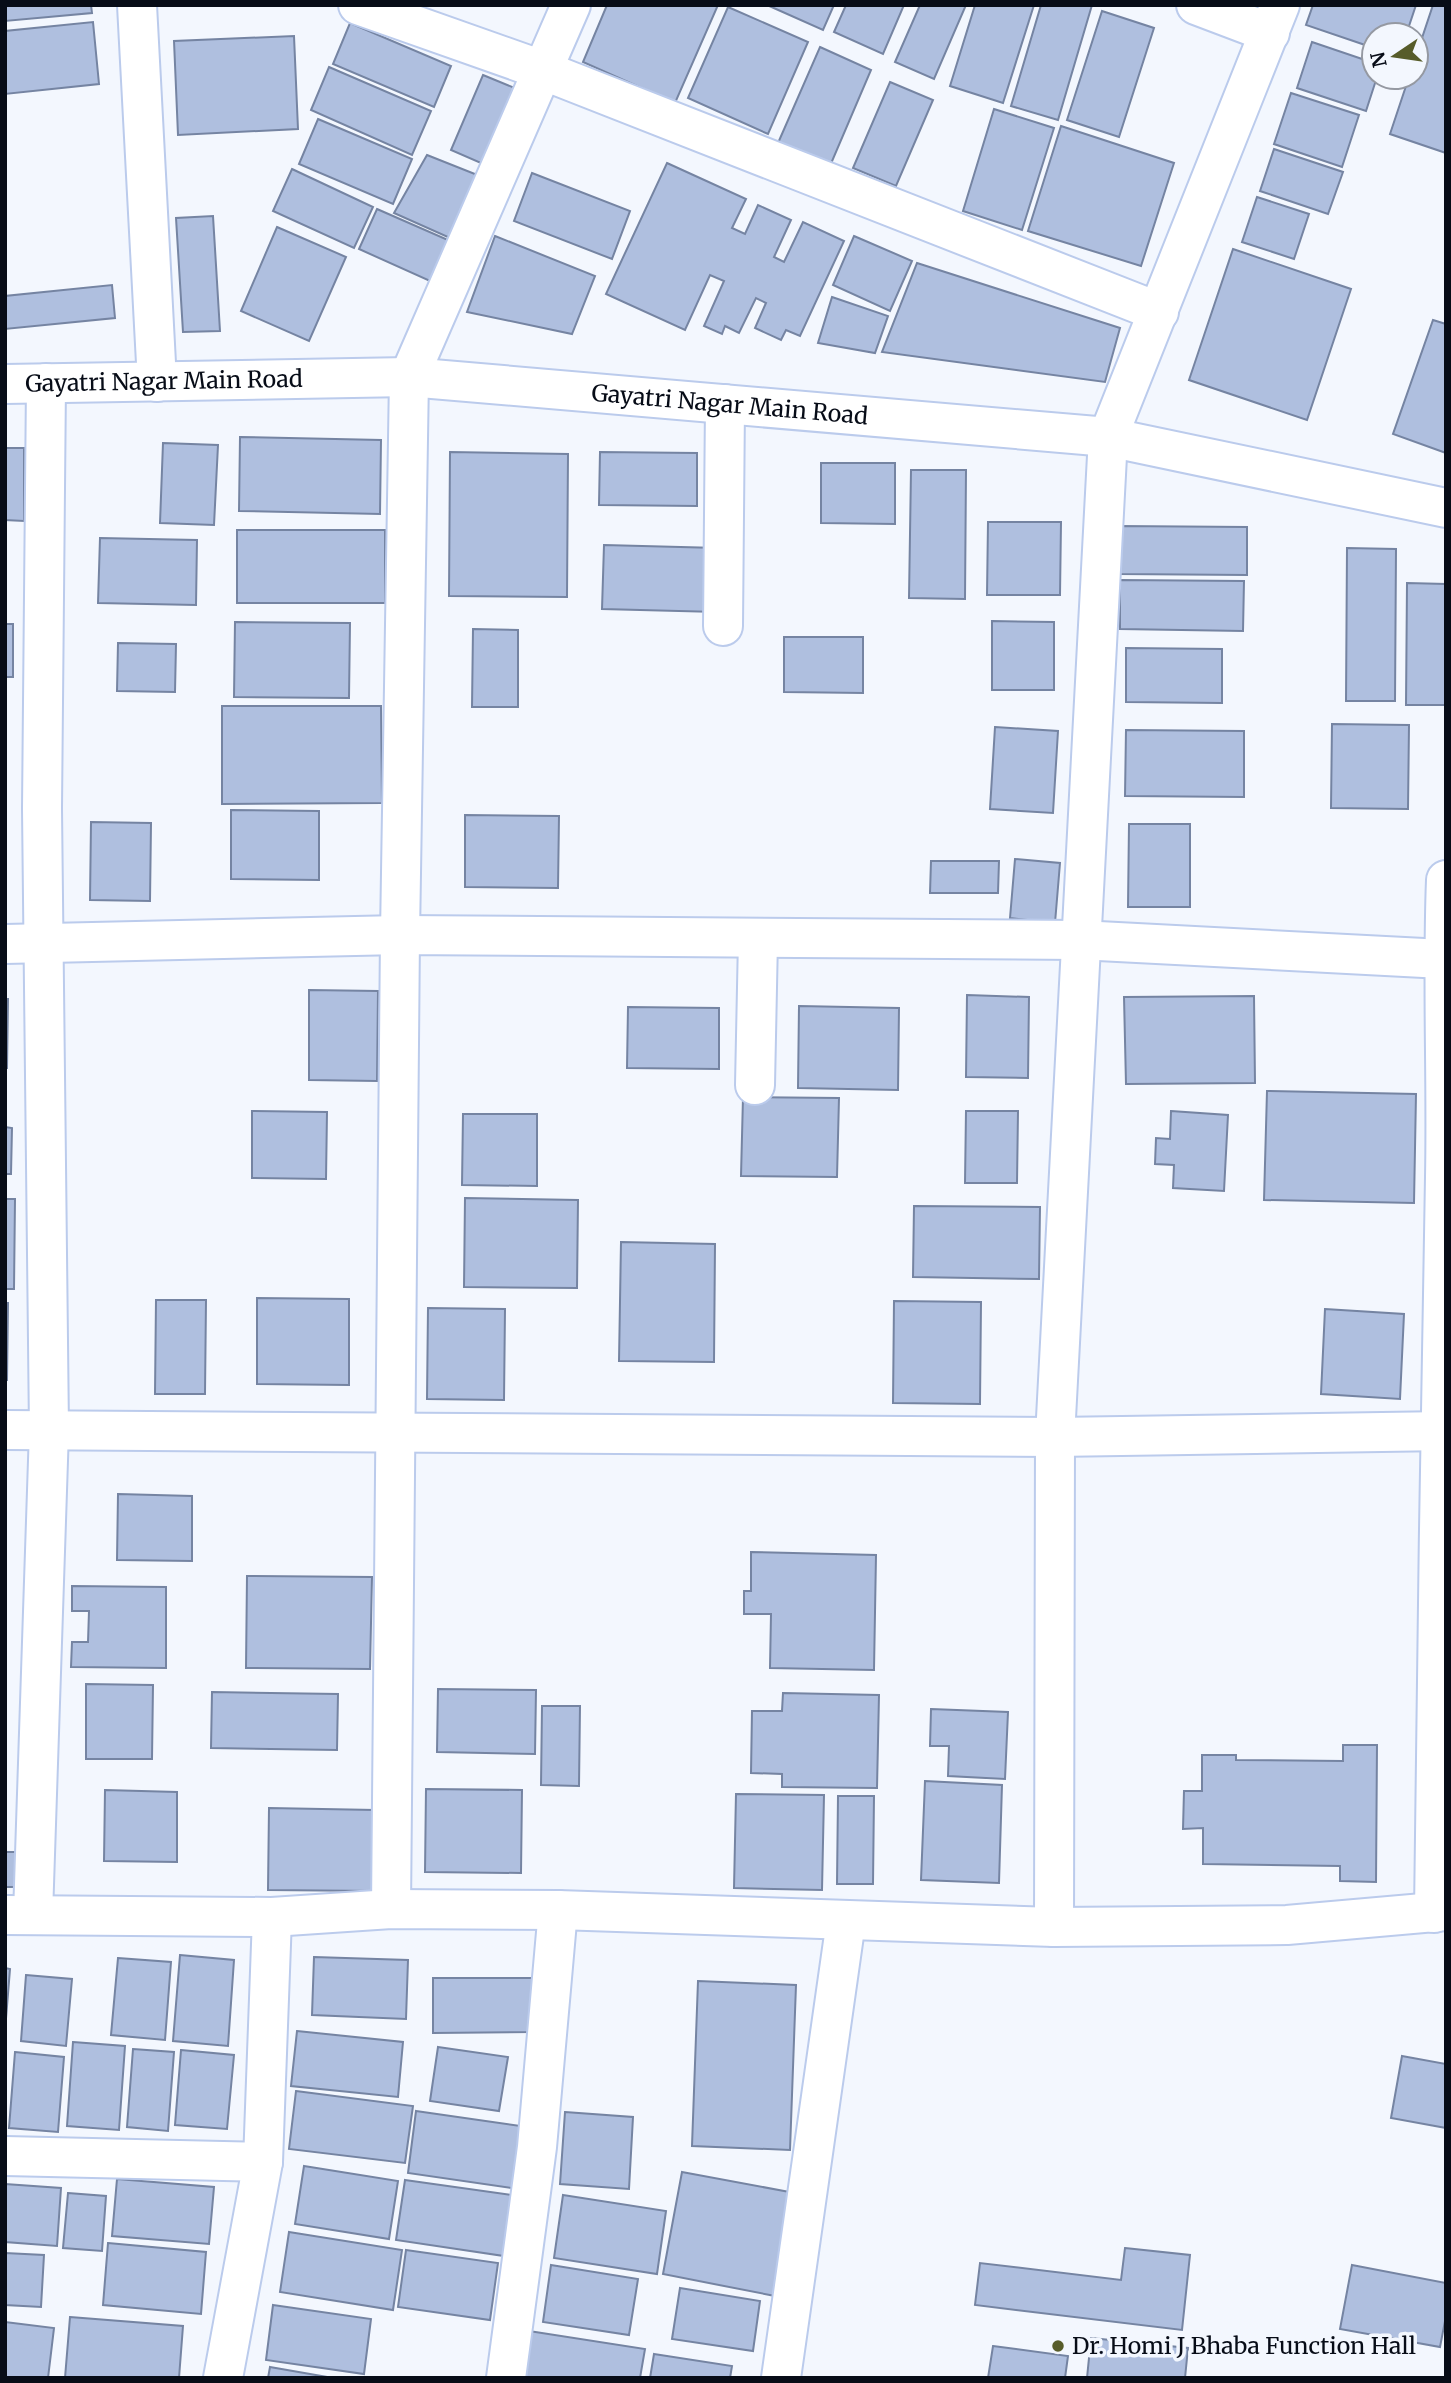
<svg xmlns="http://www.w3.org/2000/svg" width="1451" height="2383" viewBox="0 0 1451 2383" font-family="Merriweather,serif">
	<style>
		.building { fill: #afbfdf; stroke: #7584a2; stroke-width: 2 }
		.lines { fill: none; stroke-linecap: round; stroke-linejoin: round }
		.minor-casing { stroke: #bbcbec; stroke-width: 42 }
		.minor { stroke: #fff; stroke-width: 38 }
		.poi-dot { fill: #575c2a; stroke: #f3f7fe; stroke-width: 2.5 }
		.labels { text-anchor: middle; stroke-width: 7; stroke-linejoin: round; paint-order: stroke }
		.street-label { font-size: 23px; fill: #070c17; stroke: #f3f7fe }
		.poi-label { font-size: 23px; fill: #070c17; stroke: #f3f7fe; text-anchor: start }
	</style>
	<rect width="100%" height="100%" fill="#f3f7fe"/>
	<g class="building">
		<polygon points="5,5 91,5 92,13 5,21"/>
		<polygon points="607,5 718,5 675,103 583,62"/>
		<polygon points="767,5 834,5 823,30"/>
		<polygon points="846,5 904,5 883,54 834,32"/>
		<polygon points="920,5 966,5 934,79 895,62"/>
		<polygon points="975,5 1034,5 1003,103 950,86"/>
		<polygon points="1041,5 1092,5 1058,120 1011,106"/>
		<polygon points="1313,5 1416,5 1406,35 1374,35 1374,48 1306,25"/>
		<polygon points="1433,5 1446,5 1446,153 1390,134 1409,77 1416,77 1416,56"/>
		<polygon points="728,7 808,42 768,134 688,98"/>
		<polygon points="1102,11 1154,28 1119,137 1067,120"/>
		<polygon points="93,22 99,84 5,94 5,31"/>
		<polygon points="350,23 451,66 434,107 333,64"/>
		<polygon points="294,36 298,129 178,135 174,41"/>
		<polygon points="1312,42 1374,63 1374,77 1377,77 1366,111 1297,88"/>
		<polygon points="820,47 871,70 830,166 778,143"/>
		<polygon points="329,67 431,111 412,155 311,110"/>
		<polygon points="483,75 522,91 490,167 451,150"/>
		<polygon points="890,82 933,100 896,186 853,168"/>
		<polygon points="1291,93 1359,115 1342,167 1274,144"/>
		<polygon points="994,109 1054,128 1022,230 963,211"/>
		<polygon points="318,119 412,159 393,204 299,164"/>
		<polygon points="1061,126 1174,163 1141,266 1028,231"/>
		<polygon points="1274,149 1343,172 1328,214 1260,191"/>
		<polygon points="427,155 485,178 450,238 394,213"/>
		<polygon points="667,163 746,199 732,228 745,234 758,205 791,220 774,257 784,262 803,222 844,241 800,336 786,330 781,340 755,328 766,303 756,298 739,333 725,326 722,334 704,326 724,281 710,275 685,330 606,294"/>
		<polygon points="292,169 373,207 354,248 273,211"/>
		<polygon points="532,173 630,211 612,259 514,221"/>
		<polygon points="1257,197 1309,214 1294,259 1242,242"/>
		<polygon points="377,209 448,240 430,281 359,249"/>
		<polygon points="213,216 220,331 183,332 176,218"/>
		<polygon points="277,227 346,257 309,341 241,311"/>
		<polygon points="495,236 595,276 572,334 467,312"/>
		<polygon points="854,236 912,261 890,311 833,285"/>
		<polygon points="1233,249 1351,289 1307,420 1189,380"/>
		<polygon points="917,263 1120,328 1105,382 882,352"/>
		<polygon points="112,285 115,318 5,329 5,296"/>
		<polygon points="832,297 888,316 875,353 818,343"/>
		<polygon points="1433,320 1446,324 1446,453 1393,434"/>
		<polygon points="240,437 381,440 380,514 239,511"/>
		<polygon points="163,443 218,445 214,525 160,523"/>
		<polygon points="5,448 24,448 24,521 5,520"/>
		<polygon points="450,452 568,454 567,597 449,596"/>
		<polygon points="600,452 697,453 697,506 599,505"/>
		<polygon points="821,463 895,463 895,524 821,523"/>
		<polygon points="911,470 966,470 965,599 909,598"/>
		<polygon points="988,522 1061,522 1060,595 987,595"/>
		<polygon points="1119,526 1247,527 1247,575 1119,574"/>
		<rect x="237" y="530" width="148" height="73"/>
		<polygon points="100,538 197,540 196,605 98,603"/>
		<polygon points="604,545 718,548 717,612 602,609"/>
		<polygon points="1347,548 1396,549 1395,701 1346,701"/>
		<polygon points="1120,580 1244,581 1243,631 1120,629"/>
		<polygon points="1407,583 1446,584 1446,705 1406,705"/>
		<polygon points="992,621 1054,622 1054,690 992,690"/>
		<polygon points="235,622 350,623 349,698 234,697"/>
		<rect x="5" y="624" width="8" height="53"/>
		<polygon points="473,629 518,630 518,707 472,707"/>
		<polygon points="784,637 863,637 863,693 784,692"/>
		<polygon points="118,643 176,644 175,692 117,691"/>
		<polygon points="1126,648 1222,649 1222,703 1126,702"/>
		<polygon points="222,706 381,706 382,803 222,804"/>
		<polygon points="1332,724 1409,725 1408,809 1331,808"/>
		<polygon points="995,727 1058,731 1053,813 990,809"/>
		<polygon points="1126,730 1244,731 1244,797 1125,796"/>
		<polygon points="231,810 319,811 319,880 231,879"/>
		<polygon points="465,815 559,816 558,888 465,887"/>
		<polygon points="91,822 151,823 150,901 90,900"/>
		<polygon points="1129,824 1190,824 1190,907 1128,907"/>
		<polygon points="1015,859 1060,863 1055,923 1010,918"/>
		<polygon points="931,861 999,861 998,893 930,893"/>
		<polygon points="309,990 378,991 377,1081 309,1080"/>
		<polygon points="967,995 1029,997 1028,1078 966,1077"/>
		<polygon points="1254,996 1255,1083 1126,1084 1124,997"/>
		<polygon points="5,999 8,999 7,1068 5,1068"/>
		<polygon points="799,1006 899,1008 898,1090 798,1088"/>
		<polygon points="628,1007 719,1008 719,1069 627,1068"/>
		<polygon points="1267,1091 1416,1094 1414,1203 1264,1200"/>
		<polygon points="743,1097 839,1098 837,1177 741,1176"/>
		<polygon points="252,1111 327,1112 326,1179 252,1178"/>
		<polygon points="966,1111 1018,1111 1017,1183 965,1183"/>
		<polygon points="1171,1111 1228,1115 1224,1191 1173,1188 1174,1165 1155,1164 1156,1138 1170,1139"/>
		<polygon points="463,1114 537,1114 537,1186 462,1185"/>
		<polygon points="5,1127 12,1128 11,1174 5,1174"/>
		<polygon points="465,1198 578,1200 577,1288 464,1287"/>
		<polygon points="5,1199 15,1199 14,1289 5,1289"/>
		<polygon points="914,1206 1040,1207 1039,1279 913,1277"/>
		<polygon points="621,1242 715,1244 714,1362 619,1361"/>
		<polygon points="257,1298 349,1299 349,1385 257,1384"/>
		<polygon points="156,1300 206,1300 205,1394 155,1394"/>
		<polygon points="894,1301 981,1302 980,1404 893,1403"/>
		<polygon points="5,1303 8,1303 7,1380 5,1380"/>
		<polygon points="428,1308 505,1309 504,1400 427,1399"/>
		<polygon points="1325,1309 1404,1314 1400,1399 1321,1394"/>
		<polygon points="118,1494 192,1496 192,1561 117,1560"/>
		<polygon points="751,1552 876,1555 874,1670 770,1668 771,1614 744,1614 744,1591 751,1591"/>
		<polygon points="247,1576 372,1577 370,1669 246,1668"/>
		<polygon points="72,1586 166,1587 166,1668 71,1667 72,1642 88,1642 89,1611 72,1611"/>
		<polygon points="86,1684 153,1685 152,1759 86,1759"/>
		<polygon points="438,1689 536,1690 535,1754 437,1752"/>
		<polygon points="212,1692 338,1694 337,1750 211,1748"/>
		<polygon points="783,1693 879,1695 877,1788 782,1787 782,1774 751,1773 752,1711 782,1711"/>
		<polygon points="542,1706 580,1706 579,1786 541,1785"/>
		<polygon points="931,1709 1008,1712 1005,1779 948,1776 949,1746 930,1746"/>
		<polygon points="1343,1745 1377,1745 1376,1882 1340,1881 1340,1866 1203,1864 1203,1828 1183,1829 1184,1791 1202,1791 1202,1755 1236,1755 1236,1760 1343,1761"/>
		<polygon points="925,1781 1002,1785 999,1883 921,1880"/>
		<polygon points="426,1789 522,1790 521,1873 425,1872"/>
		<polygon points="105,1790 177,1792 177,1862 104,1861"/>
		<polygon points="736,1794 824,1795 822,1890 734,1888"/>
		<polygon points="838,1796 874,1796 873,1884 837,1884"/>
		<polygon points="269,1808 375,1810 375,1891 268,1890"/>
		<rect x="5" y="1852" width="15" height="35"/>
		<polygon points="180,1955 234,1960 228,2046 173,2041"/>
		<polygon points="314,1957 408,1960 406,2019 312,2015"/>
		<polygon points="118,1958 171,1962 165,2040 111,2035"/>
		<polygon points="5,1968 10,1969 5,2031"/>
		<polygon points="26,1975 72,1979 66,2046 21,2041"/>
		<polygon points="433,1978 532,1978 532,2032 433,2033"/>
		<polygon points="698,1981 796,1985 790,2150 692,2146"/>
		<polygon points="297,2031 403,2042 398,2097 291,2086"/>
		<polygon points="73,2042 125,2046 119,2130 67,2126"/>
		<polygon points="438,2047 508,2057 499,2111 430,2101"/>
		<polygon points="133,2049 174,2052 168,2131 127,2127"/>
		<polygon points="181,2050 234,2055 227,2129 175,2125"/>
		<polygon points="15,2052 64,2057 58,2132 9,2128"/>
		<polygon points="1402,2056 1446,2064 1446,2128 1391,2118"/>
		<polygon points="296,2091 413,2106 405,2163 289,2149"/>
		<polygon points="416,2111 528,2127 519,2189 408,2173"/>
		<polygon points="565,2112 633,2117 629,2189 560,2184"/>
		<polygon points="304,2166 398,2181 389,2239 295,2224"/>
		<polygon points="682,2172 795,2193 775,2296 663,2274"/>
		<polygon points="117,2179 214,2187 209,2244 112,2236"/>
		<polygon points="405,2180 512,2195 504,2256 396,2240"/>
		<polygon points="5,2184 61,2188 57,2246 5,2242"/>
		<polygon points="68,2193 106,2196 102,2251 63,2248"/>
		<polygon points="563,2195 666,2211 657,2274 554,2258"/>
		<polygon points="289,2232 402,2250 393,2310 280,2292"/>
		<polygon points="108,2243 206,2252 201,2314 103,2305"/>
		<polygon points="1125,2248 1190,2255 1182,2330 975,2305 980,2263 1121,2280"/>
		<polygon points="406,2250 498,2263 490,2320 398,2307"/>
		<polygon points="5,2253 44,2255 41,2307 5,2305"/>
		<polygon points="551,2265 638,2279 629,2335 543,2322"/>
		<polygon points="1352,2265 1446,2283 1446,2316 1440,2347 1340,2329"/>
		<polygon points="680,2288 760,2301 753,2351 672,2339"/>
		<polygon points="273,2305 371,2319 364,2374 266,2360"/>
		<polygon points="70,2317 183,2326 179,2378 65,2378"/>
		<polygon points="5,2322 54,2328 48,2378 5,2378"/>
		<polygon points="529,2331 645,2349 640,2378 522,2378"/>
		<polygon points="1091,2338 1188,2348 1185,2378 1087,2378"/>
		<polygon points="993,2346 1068,2356 1065,2378 988,2378"/>
		<polygon points="654,2354 732,2366 730,2378 650,2378"/>
		<polygon points="270,2367 333,2378 268,2378"/>
	</g>
	<g class="lines">
		<defs>
			<g id="minor">
				<polyline points="137,5 157,382"/>
				<polyline points="358,5 542,70 1159,312"/>
				<polyline points="1196,5 1270,33"/>
				<path id="s1" d="M5 384 409 377 1108 437 1446 508"/>
				<polyline points="723,626 725,404"/>
				<polyline points="5,944 400,935 1079,940 1443,959"/>
				<polyline points="755,1085 758,939"/>
				<polyline points="5,1430 1055,1437 1446,1431"/>
				<polyline points="391,1909 400,935 409,377 571,5"/>
				<path d="M1434 1913C1437 1668 1440 1422 1445 1177 1447 1077 1442 979 1446 880"/>
				<polyline points="5,1915 272,1917 391,1909 558,1910 1054,1927 1287,1925 1446,1911"/>
				<polyline points="33,1915 49,1430 42,809 46,383"/>
				<polyline points="1054,1927 1055,1437 1108,437 1280,5"/>
				<polyline points="5,2156 263,2162"/>
				<polyline points="223,2378 263,2162 272,1917"/>
				<polyline points="506,2378 537,2147 558,1910"/>
				<polyline points="781,2378 846,1921"/>
			</g>
		</defs>
		<use href="#minor" class="minor-casing"/>
		<use href="#minor" class="minor"/>
	</g>
	<circle class="poi-dot" cx="1058" cy="2346" r="7"/>
	<g class="labels">
		<g class="street-label">
			<text dy="8" stroke="none"><textPath href="#s1" startOffset="159">Gayatri Nagar Main Road</textPath></text>
			<text dy="8" stroke="none"><textPath href="#s1" startOffset="726">Gayatri Nagar Main Road</textPath></text>
		</g>
		<g class="poi-label">
			<text x="1072" y="2354">Dr. Homi J Bhaba Function Hall</text>
		</g>
	</g>
	<rect width="1451" height="2383" fill="none" stroke="#070c17" stroke-width="14"/>
	<g transform="translate(1395 56) rotate(257)"><circle r="33" fill="#f3f7fe" stroke="#9599a2" stroke-width="2"/>
	<path d="M0-5L12 26L0 18L-12 26Z" fill="#575c2a"/>
	<text y="-10" font-size="19" font-weight="bold" text-anchor="middle" fill="#070c17">N</text>
	</g>
</svg>
